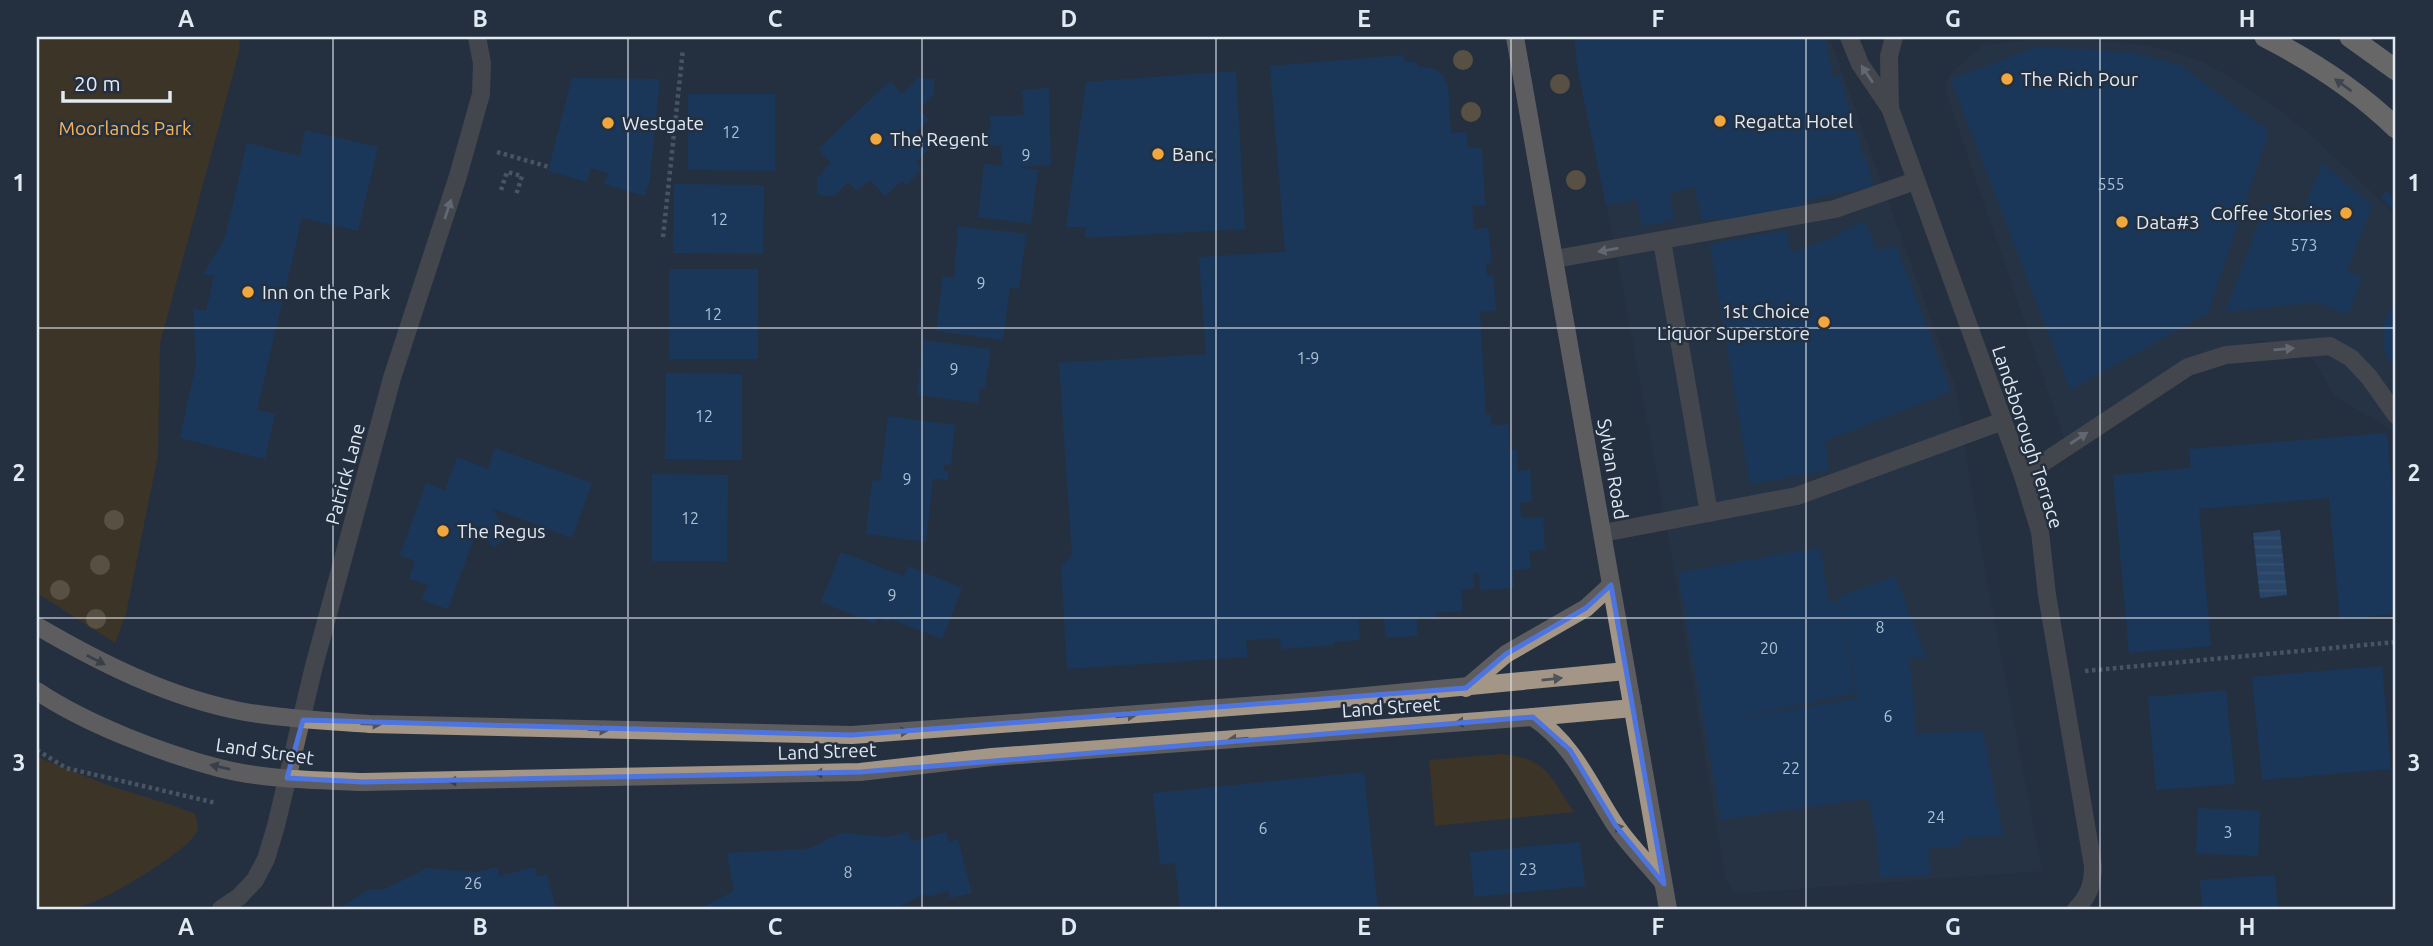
<svg xmlns="http://www.w3.org/2000/svg" width="2433" height="946" viewBox="0 0 2433 946" font-family="Ubuntu,sans-serif">
	<style>
		.built { fill: #29394d }
		.green { fill: #593a09 }
		.water { fill: url(#water-rules) }
		.building { fill: #0e4179 }
		.lines { fill: none; stroke-linecap: round; stroke-linejoin: round }
		.path { stroke: #76808d; stroke-width: 4.5; stroke-dasharray: 3.5 3.5; stroke-linecap: butt }
		.minor { stroke: #69635b; stroke-width: 18 }
		.major { stroke: #a39686; stroke-width: 18 }
		.highway { stroke: #b9aa97; stroke-width: 21 }
		.tree { fill: #99784a }
		.oneway { fill: #abadaf }
		.oneway2 { fill: #606162 }
		.oneway3 { fill: #505458 }
		.marked { fill: none; stroke: #4e75df; stroke-width: 5; stroke-linejoin: round }
		.grid { fill: none; stroke: #e1e9f3; stroke-width: 2; stroke-opacity: 0.55 }
		.poi-dot { fill: #efa73e; stroke: #24303f; stroke-width: 2.5 }
		.labels { text-anchor: middle; stroke-width: 5; stroke-linejoin: round; paint-order: stroke }
		.number-label { font-size: 16px; fill: #acbfd4 }
		.poi-label { font-size: 19px; fill: #e1e9f3; stroke: #24303f; text-anchor: start }
		.park-label { font-size: 19px; fill: #f9b353; stroke: #24303f }
		.street-label { font-size: 19px; fill: #e1e9f3; stroke: #24303f }
		.neatline { fill: none; stroke: #e1e9f3; stroke-width: 2.5 }
		.grid-label { font-size: 23px; text-anchor: middle; font-weight: bold; fill: #e1e9f3 }
	</style>
	<defs>
		<pattern id="water-rules" width="6" height="5" patternUnits="userSpaceOnUse" patternTransform="scale(1.75)"><rect width="6" height="5" fill="#2e5f99"/><path d="M0 2.5h6" fill="none" stroke="#4c76a8"/></pattern>
	</defs>
	<rect width="100%" height="100%" fill="#24303f"/>
	<g class="built">
		<polygon points="1577,37 1829,37 1956,389 1980,544 2042,871 1742,893 1735,891 1729,885 1725,878 1674,567 1619,267 1577,65 1575,43"/>
		<polygon points="2061,37 2151,46 2204,62 2260,96 2306,131 2396,215 2396,433 2335,396 2307,351 2262,340 2215,355 2070,455 1945,89 1949,75 1983,45"/>
	</g>
	<g class="green">
		<polygon points="37,37 240,37 239,52 160,343 158,455 126,614 115,643 37,593"/>
		<path d="M1502 754C1548 759 1550 777 1574 812L1435 826 1429 760Z"/>
		<path d="M37 757 110 786 175 806 195 814C197 822 200 828 195 835 185 851 115 894 96 901 79 909 55 909 37 909Z"/>
	</g>
	<polygon class="water" points="2280,530 2287,595 2260,598 2253,533"/>
	<g class="building">
		<polygon points="1577,37 1676,37 1677,41 1700,37 1825,37 1833,78 1841,76 1855,134 1858,134 1862,157 1866,156 1872,187 1804,200 1806,210 1723,225 1721,218 1701,220 1695,187 1670,192 1674,220 1642,226 1637,199 1606,205 1577,65 1575,43"/>
		<polygon points="2037,47 2130,52 2180,65 2269,131 2208,313 2070,390 1951,79"/>
		<polygon points="1404,55 1405,62 1417,62 1417,67 1433,68 1443,75 1448,85 1451,133 1467,132 1468,148 1482,148 1485,205 1472,206 1474,229 1488,228 1492,263 1486,263 1487,276 1493,275 1496,310 1480,312 1486,415 1490,414 1492,425 1508,424 1510,450 1517,450 1518,471 1530,469 1532,501 1520,503 1521,518 1543,517 1545,549 1529,551 1531,569 1513,570 1514,588 1480,590 1479,573 1473,573 1474,588 1461,590 1463,611 1436,613 1436,617 1417,617 1417,636 1386,638 1384,617 1358,619 1360,640 1333,642 1334,645 1281,649 1280,638 1246,640 1248,657 1067,669 1061,566 1072,555 1059,363 1206,354 1199,257 1285,252 1270,66"/>
		<polygon points="1236,71 1245,229 1085,238 1086,227 1066,227 1086,82"/>
		<polygon points="572,78 660,79 650,179 645,196 604,184 608,173 591,168 587,182 548,171"/>
		<polygon points="918,78 934,79 934,94 919,109 929,120 916,131 932,147 916,162 922,169 906,185 902,181 885,196 870,180 857,191 848,182 834,196 817,195 817,178 831,163 818,149 890,81 902,94"/>
		<polygon points="1049,88 1051,165 1018,167 1038,170 1031,224 978,217 984,164 1002,166 1001,146 986,146 985,130 991,130 990,116 1024,115 1022,90"/>
		<polygon points="688,94 775,94 775,171 688,170"/>
		<polygon points="305,130 378,147 358,231 302,218 257,410 275,414 265,459 180,438 196,364 193,308 206,311 214,276 203,274 225,238 247,143 300,156"/>
		<polygon points="2322,163 2372,205 2347,271 2362,277 2348,315 2316,302 2225,312 2266,204 2301,218"/>
		<polygon points="674,184 764,185 763,254 673,253"/>
		<polygon points="2386,191 2396,201 2396,212 2381,197"/>
		<polygon points="1865,222 1877,251 1896,245 1951,391 1825,441 1829,470 1750,484 1710,244 1787,230 1791,253 1840,235 1839,232"/>
		<polygon points="958,226 1026,234 1019,289 1010,288 1003,340 936,331 943,276 954,278"/>
		<rect x="669" y="269" width="89" height="90"/>
		<polygon points="2396,300 2396,370 2385,353 2383,325"/>
		<polygon points="923,340 991,349 985,388 980,388 978,403 917,395"/>
		<polygon points="666,373 742,374 742,460 665,459"/>
		<polygon points="888,416 955,425 951,465 945,464 943,471 949,471 948,480 933,479 926,542 866,534 872,480 880,481"/>
		<polygon points="2387,433 2396,534 2396,614 2340,619 2329,498 2199,509 2211,646 2129,653 2113,475 2191,468 2189,449"/>
		<polygon points="495,448 592,483 572,538 492,508 510,537 493,548 479,525 448,609 422,600 428,585 409,579 415,561 400,555 426,483 445,490 457,457 488,469"/>
		<polygon points="652,474 728,475 727,561 652,561"/>
		<polygon points="1820,547 1829,603 1839,601 1855,693 1727,721 1858,698 1839,597 1895,576 1926,657 1909,658 1916,734 1983,731 2003,835 1961,838 1961,846 1928,848 1931,875 1880,878 1877,843 1869,798 1721,820 1678,573"/>
		<polygon points="841,552 904,576 908,566 962,588 942,639 890,619 889,622 878,617 875,624 821,602"/>
		<polygon points="2382,666 2391,769 2262,780 2252,677"/>
		<polygon points="2226,690 2235,784 2156,790 2148,697"/>
		<polygon points="1364,772 1378,909 1180,909 1175,863 1160,865 1153,793"/>
		<polygon points="2198,808 2260,811 2258,856 2196,853"/>
		<polygon points="908,832 911,841 946,832 949,842 958,839 972,893 950,898 948,891 931,896 922,895 896,909 699,909 734,891 727,853 809,849 840,833 888,837"/>
		<polygon points="1580,842 1585,886 1474,897 1470,852"/>
		<polygon points="497,867 499,876 535,867 537,877 547,874 556,909 339,909 368,890 383,890 428,868 476,872"/>
		<polygon points="2275,875 2278,909 2202,909 2200,880"/>
	</g>
	<g class="lines">
		<g class="path">
			<polyline points="497,152 549,167"/>
			<polyline points="501,190 507,172 522,176 516,195"/>
			<polyline points="663,237 683,49"/>
			<polyline points="2085,671 2396,642"/>
			<polyline points="37,750 66,768 216,803"/>
		</g>
		<g class="minor">
			<path d="M1849 37 1860 64 1890 108 2023 476 2040 532 2047 595 2093 866C2093 884 2089 896 2076 909"/>
			<polyline points="1890,108 1889,56 1894,37"/>
			<polyline points="1662,241 1709,513"/>
			<polyline points="1555,259 1835,209 1915,181"/>
			<polyline points="2023,476 2188,367 2226,355 2330,346 2351,358 2369,377 2396,415"/>
			<polyline points="1603,533 1797,496 2003,421"/>
			<polyline points="221,909 239,897 255,880 266,859 276,826 314,666 392,378 458,176 481,94 482,63 477,37"/>
		</g>
		<g class="major">
			<polyline points="1515,37 1668,909"/>
			<path d="M37 626C102 664 170 698 245 712 286 719 327 721 369 724L852 735 1313 701 1626 671"/>
			<polyline points="1466,688 1506,654 1586,608 1611,585"/>
			<path d="M37 691C86 724 162 753 219 768 266 780 316 780 363 782L860 772 992 757 1533 717 1633 708"/>
			<path d="M1533 717C1575 746 1589 785 1616 826 1629 845 1647 863 1662 881"/>
		</g>
		<g class="highway">
			<path d="M2265 37C2312 61 2358 91 2396 128"/>
			<polyline points="2350,37 2396,70"/>
		</g>
	</g>
	<g class="tree">
		<circle cx="1463" cy="60" r="10"/>
		<circle cx="1560" cy="84" r="10"/>
		<circle cx="1471" cy="112" r="10"/>
		<circle cx="1576" cy="180" r="10"/>
		<circle cx="114" cy="520" r="10"/>
		<circle cx="100" cy="565" r="10"/>
		<circle cx="60" cy="590" r="10"/>
		<circle cx="96" cy="619" r="10"/>
	</g>
	<defs><path id="oneway-solid" d="M-6-.8H1V-3.2L6.5 0L1 3.2V.8H-6Z" transform="scale(1.75)"/></defs>
	<g class="oneway">
		<use href="#oneway-solid" transform="translate(1867 74) rotate(-124)"/>
		<use href="#oneway-solid" transform="translate(448 209) rotate(-72)"/>
		<use href="#oneway-solid" transform="translate(1608 250) rotate(170)"/>
		<use href="#oneway-solid" transform="translate(2284 349) rotate(-5)"/>
		<use href="#oneway-solid" transform="translate(2079 438) rotate(-33)"/>
	</g>
	<use class="oneway2" href="#oneway-solid" transform="translate(2343 85) rotate(-144)"/>
	<g class="oneway3">
		<use href="#oneway-solid" transform="translate(96 660) rotate(27)"/>
		<use href="#oneway-solid" transform="translate(1552 679) rotate(-6)"/>
		<use href="#oneway-solid" transform="translate(1126 716) rotate(-4)"/>
		<use href="#oneway-solid" transform="translate(1465 722) rotate(176)"/>
		<use href="#oneway-solid" transform="translate(371 724) rotate(2)"/>
		<use href="#oneway-solid" transform="translate(598 730) rotate(3)"/>
		<use href="#oneway-solid" transform="translate(899 732) rotate(-3)"/>
		<use href="#oneway-solid" transform="translate(1238 739) rotate(176)"/>
		<use href="#oneway-solid" transform="translate(220 767) rotate(-167)"/>
		<use href="#oneway-solid" transform="translate(824 773) rotate(179)"/>
		<use href="#oneway-solid" transform="translate(458 781) rotate(179)"/>
		<use href="#oneway-solid" transform="translate(1621 831) rotate(-127)"/>
	</g>
	<path d="M0 0H2433V946H0ZM1611 585 1664 884 1616 826 1570 750 1533 717 860 772 363 782 287 778 303 720 852 735 1466 688 1506 654 1586 608Z" fill="#24303f" fill-opacity=".55" fill-rule="evenodd"/>
	<path class="marked" d="M1611 585 1664 884 1616 826 1570 750 1533 717 860 772 363 782 287 778 303 720 852 735 1466 688 1506 654 1586 608Z"/>
	<path class="grid" d="M333 37V909M628 37V909M922 37V909M1216 37V909M1511 37V909M1806 37V909M2100 37V909M37 328H2396M37 618H2396"/>
	<g class="poi-dot">
		<circle cx="2007" cy="79" r="7"/>
		<circle cx="1720" cy="121" r="7"/>
		<circle cx="608" cy="123" r="7"/>
		<circle cx="876" cy="139" r="7"/>
		<circle cx="1158" cy="154" r="7"/>
		<circle cx="2346" cy="213" r="7"/>
		<circle cx="2122" cy="222" r="7"/>
		<circle cx="248" cy="292" r="7"/>
		<circle cx="1824" cy="322" r="7"/>
		<circle cx="443" cy="531" r="7"/>
	</g>
	<g class="labels">
		<g class="number-label">
			<text x="731" y="138">12</text>
			<text x="1026" y="161">9</text>
			<text x="2111" y="190">555</text>
			<text x="719" y="225">12</text>
			<text x="2304" y="251">573</text>
			<text x="981" y="289">9</text>
			<text x="713" y="320">12</text>
			<text x="1308" y="364">1-9</text>
			<text x="954" y="375">9</text>
			<text x="704" y="422">12</text>
			<text x="907" y="485">9</text>
			<text x="690" y="524">12</text>
			<text x="892" y="601">9</text>
			<text x="1880" y="633">8</text>
			<text x="1769" y="654">20</text>
			<text x="1888" y="722">6</text>
			<text x="1791" y="774">22</text>
			<text x="1936" y="823">24</text>
			<text x="1263" y="834">6</text>
			<text x="2228" y="838">3</text>
			<text x="1528" y="875">23</text>
			<text x="848" y="878">8</text>
			<text x="473" y="889">26</text>
		</g>
		<g class="poi-label">
			<text x="2021" y="86">The Rich Pour</text>
			<text x="1734" y="128">Regatta Hotel</text>
			<text x="622" y="130">Westgate</text>
			<text x="890" y="146">The Regent</text>
			<text x="1172" y="161">Banc</text>
			<text x="2332" y="220" text-anchor="end">Coffee Stories</text>
			<text x="2136" y="229">Data#3</text>
			<text x="262" y="299">Inn on the Park</text>
			<text x="1810" y="318" text-anchor="end">1st Choice<tspan x="1810" dy="22">Liquor Superstore</tspan></text>
			<text x="457" y="538">The Regus</text>
		</g>
		<g class="park-label">
			<text x="125" y="135">Moorlands Park</text>
		</g>
		<g class="street-label">
			<text transform="translate(2028 437) rotate(72)" y="7">Landsborough Terrace</text>
			<text transform="translate(1613 469) rotate(80)" y="7">Sylvan Road</text>
			<text transform="translate(345 474) rotate(-75)" y="7">Patrick Lane</text>
			<text transform="translate(1391 707) rotate(-4)" y="7">Land Street</text>
			<text transform="translate(265 751) rotate(8)" y="7">Land Street</text>
			<text transform="translate(827 751) rotate(-2)" y="7">Land Street</text>
		</g>
	</g>
	<rect width="2433" height="946" fill="none" stroke="#24303f" stroke-width="77"/>
	<path d="M63 91v10h107v-10" fill="none" stroke="#e1e9f3" stroke-width="3.5"/>
	<text x="74" y="91" font-size="21" fill="#e1e9f3" stroke="#24303f" stroke-width="5" paint-order="stroke">20 m</text>
	<rect x="38" y="38" width="2356" height="870" class="neatline"/>
	<g class="grid-label">
		<text x="186" y="27">A</text>
		<text x="480" y="27">B</text>
		<text x="775" y="27">C</text>
		<text x="1069" y="27">D</text>
		<text x="1364" y="27">E</text>
		<text x="1658" y="27">F</text>
		<text x="1953" y="27">G</text>
		<text x="2247" y="27">H</text>
		<text x="19" y="191">1</text>
		<text x="2414" y="191">1</text>
		<text x="19" y="481">2</text>
		<text x="2414" y="481">2</text>
		<text x="19" y="771">3</text>
		<text x="2414" y="771">3</text>
		<text x="186" y="935">A</text>
		<text x="480" y="935">B</text>
		<text x="775" y="935">C</text>
		<text x="1069" y="935">D</text>
		<text x="1364" y="935">E</text>
		<text x="1658" y="935">F</text>
		<text x="1953" y="935">G</text>
		<text x="2247" y="935">H</text>
	</g>
</svg>
